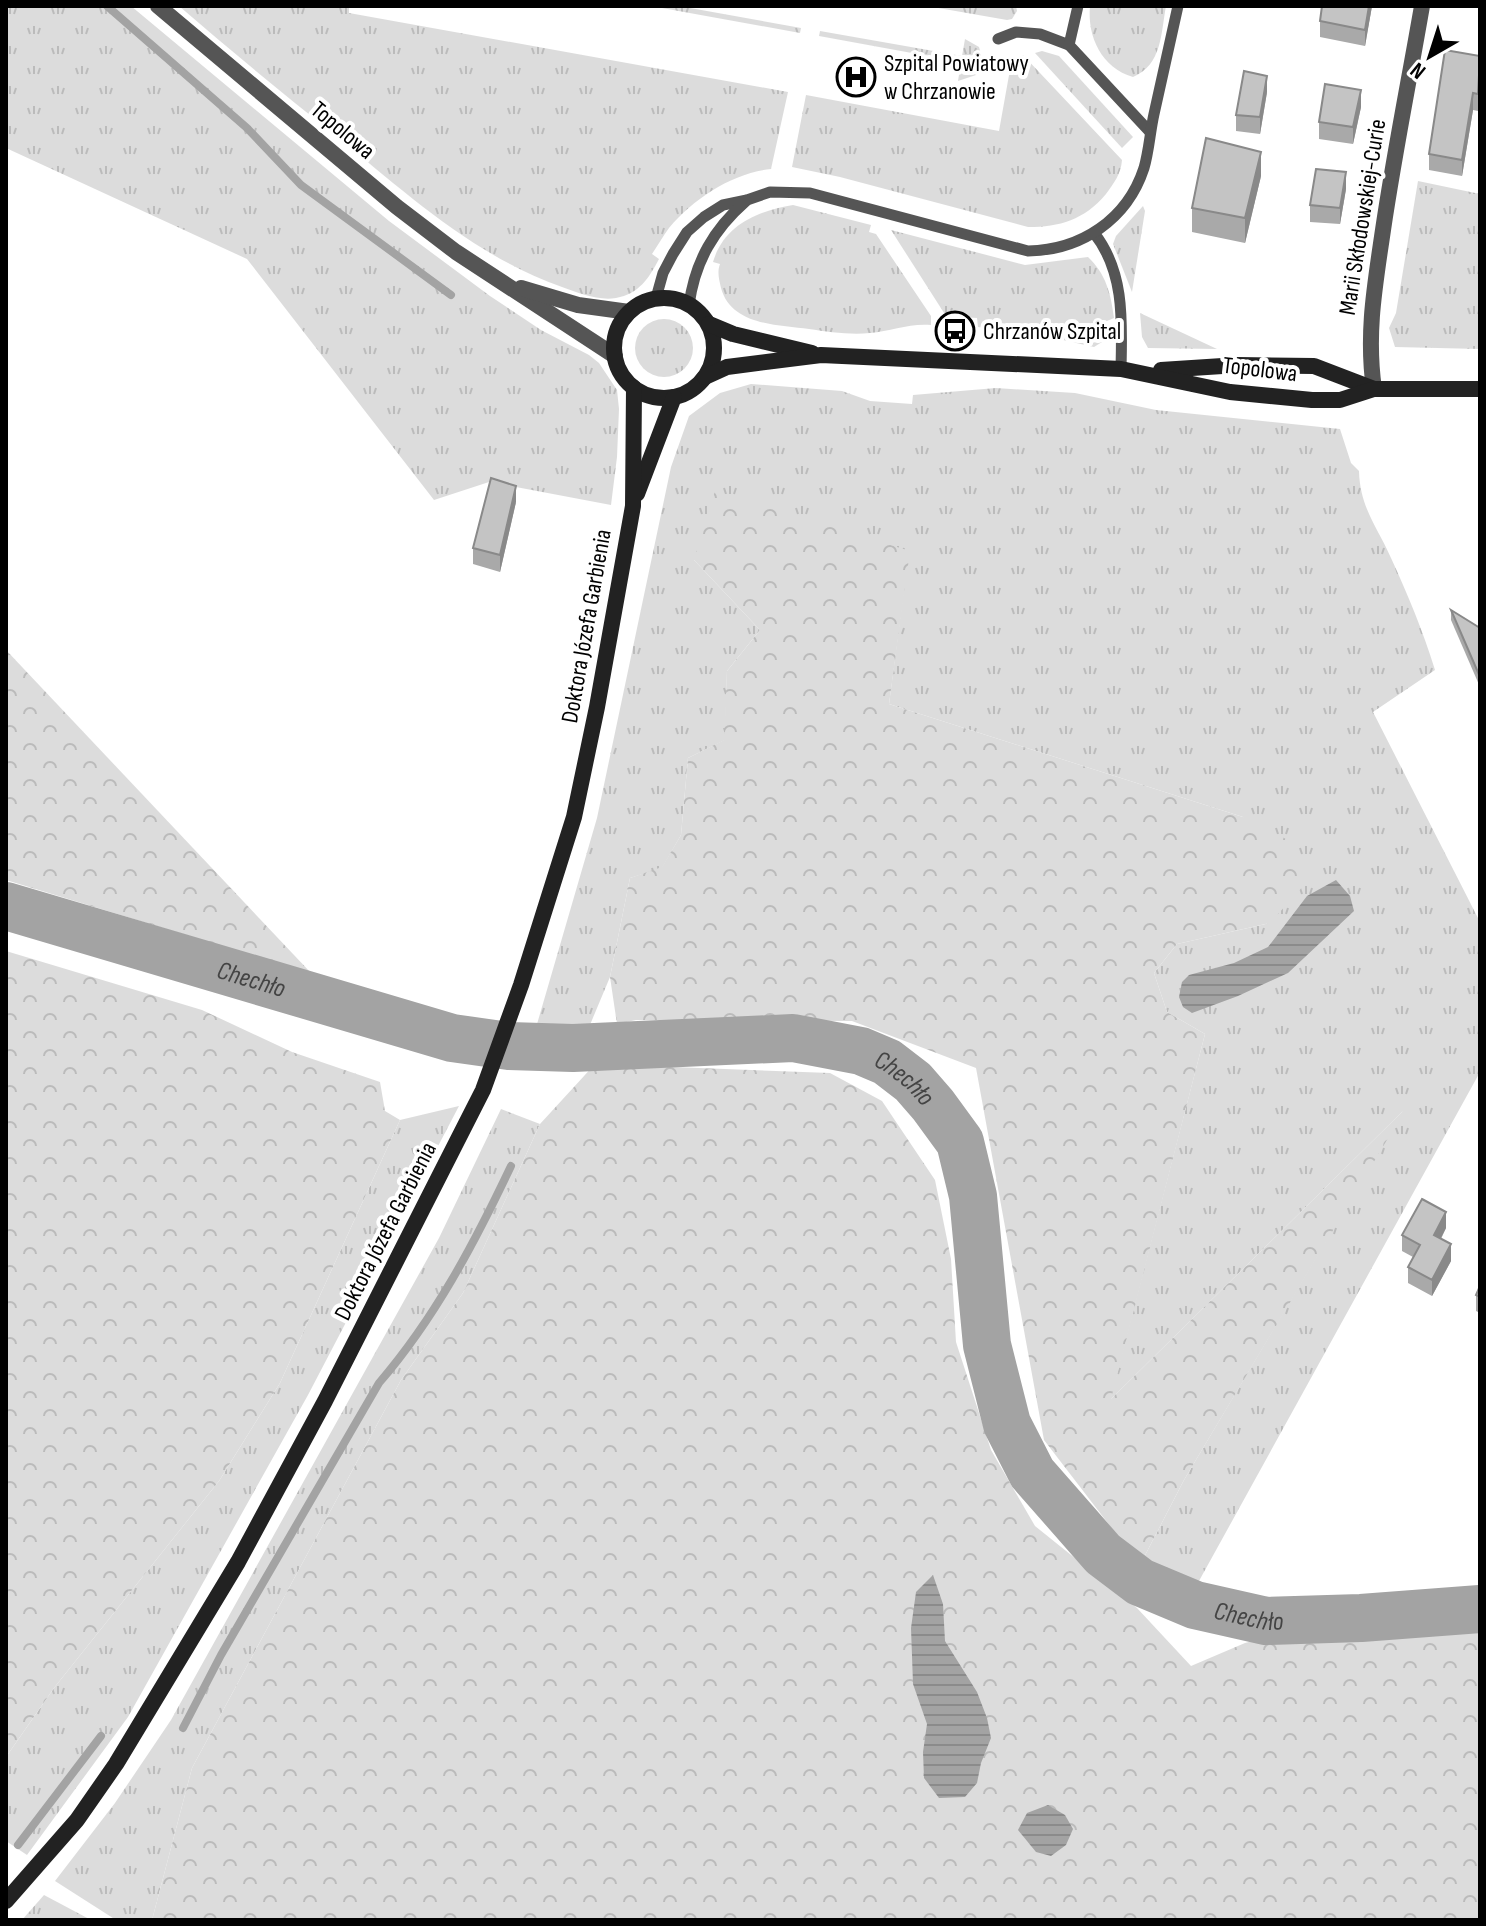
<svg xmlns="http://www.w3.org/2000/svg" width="1486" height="1926" viewBox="0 0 1486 1926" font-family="'Sofia Sans Condensed',sans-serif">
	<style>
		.grass { fill: url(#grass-tufts) }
		.forest { fill: url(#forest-crowns) }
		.water { fill: url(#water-rules) }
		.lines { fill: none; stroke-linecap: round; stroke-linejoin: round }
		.stream { stroke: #a3a3a3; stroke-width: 8 }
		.river { stroke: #a3a3a3; stroke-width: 48 }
		.service { stroke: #555; stroke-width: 11 }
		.minor { stroke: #555; stroke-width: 16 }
		.tertiary { stroke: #555; stroke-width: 16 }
		.secondary { stroke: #222; stroke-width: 16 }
		.wall { fill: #a9a9a9 }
		.shaded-wall { fill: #898989 }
		.building { fill: #c4c4c4; stroke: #898989; stroke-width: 2 }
		.labels { text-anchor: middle; stroke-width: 8; stroke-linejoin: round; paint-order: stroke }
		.poi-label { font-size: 24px; fill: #000; stroke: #fff; text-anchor: start }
		.street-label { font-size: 24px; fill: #000; stroke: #fff }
		.water-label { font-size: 26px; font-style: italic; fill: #444; stroke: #fff }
	</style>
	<defs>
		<pattern id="grass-tufts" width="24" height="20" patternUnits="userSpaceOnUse" patternTransform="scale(2)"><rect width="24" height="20" fill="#dcdcdc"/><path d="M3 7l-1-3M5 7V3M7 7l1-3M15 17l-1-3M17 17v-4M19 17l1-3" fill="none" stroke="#bbb"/></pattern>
		<pattern id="forest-crowns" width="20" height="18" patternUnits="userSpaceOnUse" patternTransform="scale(2)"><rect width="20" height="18" fill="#dcdcdc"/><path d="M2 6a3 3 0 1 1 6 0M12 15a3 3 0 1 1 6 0" fill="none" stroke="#bbb"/></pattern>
		<pattern id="water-rules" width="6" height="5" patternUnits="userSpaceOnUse" patternTransform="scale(2)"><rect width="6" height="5" fill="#a3a3a3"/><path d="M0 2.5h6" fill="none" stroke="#8b8b8b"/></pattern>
	</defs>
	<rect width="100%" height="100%" fill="#fff"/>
	<g class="grass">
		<polygon points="6,6 131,6 389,221 490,296 541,330 589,355 599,363 617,390 619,409 617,457 611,505 489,482 434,500 247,259 6,148"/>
		<path d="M179 6H349V13L788 92 771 169C733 173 694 198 669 228 663 236 658 245 652 254L659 259C649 278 639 294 616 298 598 301 579 293 562 287 474 256 406 193 335 135 282 93 230 50 179 6Z"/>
		<polygon points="651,6 679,6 801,28 800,33"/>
		<polygon points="927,6 1016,6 1017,11 1012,19 1007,20"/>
		<path d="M1090 6H1166C1161 33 1162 65 1133 77 1102 68 1087 37 1090 6Z"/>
		<polygon points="820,31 962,56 965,39 979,47 983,61 976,75 958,81 961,62 819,36"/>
		<polygon points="1042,51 1059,56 1133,137 1122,148 1035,53"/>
		<path d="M1023 55 1122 160C1121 174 1114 183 1106 194 1084 220 1060 227 1028 227L840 177 792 167 806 95 999 131 1011 64Z"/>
		<polygon points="1418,181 1480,194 1480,349 1395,347 1389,328 1396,313"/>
		<path d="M793 205 871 225 869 232 876 234 931 316V325C910 323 891 331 870 333 851 335 828 332 809 329 777 325 731 325 721 288 719 279 717 272 720 264L713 262C724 225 757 211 793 205Z"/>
		<polygon points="1143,206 1145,211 1132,292 1113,244 1116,236"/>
		<path d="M891 230 1025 265 1088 257C1106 274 1111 294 1114 318L1107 321 1102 342 1094 347 1054 338 978 327 977 318 946 316Z"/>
		<polygon points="1140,313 1217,349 1148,348 1142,337"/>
		<circle cx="664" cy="348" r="29"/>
		<path d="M751 384 842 391 870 401 912 404 913 395 996 388 1075 393 1156 410 1340 429 1351 463 1359 471C1360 508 1377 526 1391 558 1408 595 1423 631 1435 670L1373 712 1480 922V1072L1194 1590 1140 1565 1184 1480 1403 1111 1110 1400 1205 1034 1167 1012 1154 973 1177 944 1270 923 1243 817 889 704 909 551 694 560 760 630 727 671 725 740 688 758 681 835 662 868 630 878 610 977 587 1032 535 1031 597 818 671 467 689 416 720 393Z"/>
		<polygon points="459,1106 308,1395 128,1717 27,1855 6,1841 6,1757 54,1688 219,1481 280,1383 400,1120"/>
		<polygon points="501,1109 540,1124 463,1293 401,1380 192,1768 152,1920 116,1920 55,1881 115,1803 171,1720 439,1238"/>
		<polygon points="44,1895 91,1920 22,1920"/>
	</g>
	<g class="forest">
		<polygon points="715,491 910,551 889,704 1243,817 1288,840 1305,884 1270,923 1177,944 1154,973 1167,1012 1205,1034 1111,1399 1406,1108 1184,1480 1140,1565 1044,1440 976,1068 852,1021 636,1020 617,1024 610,977 630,878 662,867 681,835 688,758 724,740 727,671 760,630 694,560"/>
		<polygon points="6,650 311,973 6,880"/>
		<polygon points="6,951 202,1010 292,1052 380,1082 385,1111 400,1120 280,1383 219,1481 54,1688 6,1757"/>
		<polygon points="595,1064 830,1073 882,1101 935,1180 951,1259 956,1342 991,1450 1035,1526 1137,1608 1191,1666 1245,1643 1298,1629 1480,1623 1480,1920 152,1920 192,1768 401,1380 463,1293 540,1124"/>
	</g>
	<g class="water">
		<polygon points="1336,880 1350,896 1354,911 1288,973 1238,996 1192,1013 1183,1007 1179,997 1182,982 1189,975 1234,963 1268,947 1307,896"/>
		<polygon points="933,1575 943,1604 945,1641 977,1692 987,1718 991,1738 981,1763 977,1783 965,1797 939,1798 924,1778 923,1752 927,1724 913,1684 911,1628 916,1592"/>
		<polygon points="1048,1805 1065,1815 1073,1829 1066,1845 1051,1856 1036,1852 1018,1830 1027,1813"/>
	</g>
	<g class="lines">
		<g class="stream">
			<polyline points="107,6 247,128 301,185 451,295"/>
			<polyline points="562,1064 573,1048 574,1035"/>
			<path d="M183 1728 221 1655 379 1383C435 1318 474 1244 511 1166"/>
			<polyline points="18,1845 101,1736"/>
		</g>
		<path class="river" id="s1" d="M6 906 452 1038 509 1046 573 1048 793 1038 861 1051 887 1062 913 1082 933 1105 960 1142 973 1196 987 1345 1007 1424 1032 1473 1103 1554 1140 1582 1195 1605 1266 1621 1361 1618 1480 1609"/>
		<g class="service">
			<polyline points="998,39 1016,32 1040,34 1069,45 1150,132"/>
			<polyline points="1069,45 1078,6"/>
			<path d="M1094 233C1125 272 1122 322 1121 369"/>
			<path d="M656 298 663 273 673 254 687 232 704 217 723 205 747 200 770 192 810 193 1028 251C1081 250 1127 220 1144 168 1149 151 1150 132 1154 114 1162 78 1170 42 1178 6"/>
			<path d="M689 305C695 261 714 229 746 201"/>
		</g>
		<path class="minor" d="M1374 389C1366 333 1375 285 1383 230 1394 155 1409 81 1422 6"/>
		<g class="tertiary">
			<polyline points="158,6 397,207 456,252 615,356"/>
			<polyline points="521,288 578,305 629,312"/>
		</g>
		<g class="secondary">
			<circle cx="664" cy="348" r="50"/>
			<polyline points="709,324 733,334 812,353"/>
			<polyline points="1161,370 1238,365 1314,366 1374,389"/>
			<polyline points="705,377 727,367 821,355 1121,369 1230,392 1312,400 1340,400 1374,389 1480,389"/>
			<polyline points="637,494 674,397"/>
			<polyline points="6,1901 77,1820 116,1764 238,1562 325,1401 483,1090 521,985 574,817 597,707 633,506 634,388"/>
		</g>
	</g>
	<g class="wall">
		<polygon points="1372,6 1365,46 1320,37 1320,21"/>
		<polygon points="1480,56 1480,89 1478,111 1473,110 1462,176 1429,170 1429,154"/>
		<polygon points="1267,92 1260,134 1236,131 1236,115"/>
		<polygon points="1361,107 1353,144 1319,139 1319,122"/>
		<polygon points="1261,176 1245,243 1192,232 1192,208"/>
		<polygon points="1346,189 1340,224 1310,222 1310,205"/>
		<polygon points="516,502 500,572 473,564 473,548"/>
		<polygon points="1451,610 1480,628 1480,687 1451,620"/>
		<polygon points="1446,1228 1441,1239 1451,1261 1432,1296 1408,1283 1408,1267 1413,1257 1402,1251 1402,1235"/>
		<polygon points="1480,1286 1480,1313 1476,1311 1476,1295"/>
	</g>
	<g class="shaded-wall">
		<polygon points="1369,6 1372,6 1365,46 1365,30"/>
		<polygon points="1267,76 1267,92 1260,134 1260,117"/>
		<polygon points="1361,90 1361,107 1353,144 1353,127"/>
		<polygon points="1473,93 1473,110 1462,176 1462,160"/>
		<polygon points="1261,152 1261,176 1245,243 1245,218"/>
		<polygon points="1346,172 1346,189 1340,224 1340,208"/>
		<polygon points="516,486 516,502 500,572 500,555"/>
		<polygon points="1446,1212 1446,1228 1434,1251 1434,1235"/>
		<polygon points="1451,1244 1451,1261 1432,1296 1432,1280"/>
	</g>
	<g class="building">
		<polygon points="1322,6 1369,6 1365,30 1320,21"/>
		<polygon points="1445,50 1480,56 1478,94 1473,93 1462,160 1429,154"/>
		<polygon points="1244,71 1267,76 1260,117 1236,115"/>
		<polygon points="1325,84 1361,90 1353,127 1319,122"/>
		<polygon points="1206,138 1261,152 1245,218 1192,208"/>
		<polygon points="1316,169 1346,172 1340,208 1310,205"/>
		<polygon points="491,478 516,486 500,555 473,548"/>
		<polygon points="1451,610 1480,628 1480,677"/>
		<polygon points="1422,1199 1446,1212 1434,1235 1451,1244 1432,1280 1408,1267 1420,1245 1402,1235"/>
		<polygon points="1480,1286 1480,1297 1476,1295"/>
	</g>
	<defs>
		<symbol id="hospital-ring" viewBox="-11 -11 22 22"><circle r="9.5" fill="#fff" stroke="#000" stroke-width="1.5"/><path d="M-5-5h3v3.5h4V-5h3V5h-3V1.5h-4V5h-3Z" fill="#000"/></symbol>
		<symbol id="bus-ring" viewBox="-11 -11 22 22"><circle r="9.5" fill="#fff" stroke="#000" stroke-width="1.5"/><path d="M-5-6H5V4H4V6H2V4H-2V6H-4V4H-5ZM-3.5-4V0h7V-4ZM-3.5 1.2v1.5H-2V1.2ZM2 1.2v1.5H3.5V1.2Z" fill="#000"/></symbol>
	</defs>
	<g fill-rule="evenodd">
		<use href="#hospital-ring" x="834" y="55" width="44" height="44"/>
		<use href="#bus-ring" x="933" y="309" width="44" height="44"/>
	</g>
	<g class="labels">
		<g class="poi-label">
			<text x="884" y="71">Szpital Powiatowy<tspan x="884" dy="28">w Chrzanowie</tspan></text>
			<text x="983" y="339">Chrzanów Szpital</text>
		</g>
		<g class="street-label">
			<text transform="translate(343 130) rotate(40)" y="8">Topolowa</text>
			<text transform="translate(1362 217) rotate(-81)" y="8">Marii Skłodowskiej-Curie</text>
			<text transform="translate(1260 369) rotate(7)" y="8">Topolowa</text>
			<text transform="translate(586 626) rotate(-80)" y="8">Doktora Józefa Garbienia</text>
			<text transform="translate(385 1231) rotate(-63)" y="8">Doktora Józefa Garbienia</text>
		</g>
		<g class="water-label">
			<text dy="9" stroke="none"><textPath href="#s1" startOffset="256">Chechło</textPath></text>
			<text dy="9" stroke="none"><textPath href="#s1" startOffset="928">Chechło</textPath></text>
			<text dy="9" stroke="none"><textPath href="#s1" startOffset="1624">Chechło</textPath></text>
		</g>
	</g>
	<rect width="1486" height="1926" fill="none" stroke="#000000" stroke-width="16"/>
	<g transform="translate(1430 56) rotate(219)" stroke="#ffffff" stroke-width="6" paint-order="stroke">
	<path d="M0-6L14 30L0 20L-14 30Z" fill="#000000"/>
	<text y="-12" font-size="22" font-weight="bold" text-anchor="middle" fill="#000000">N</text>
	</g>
</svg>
